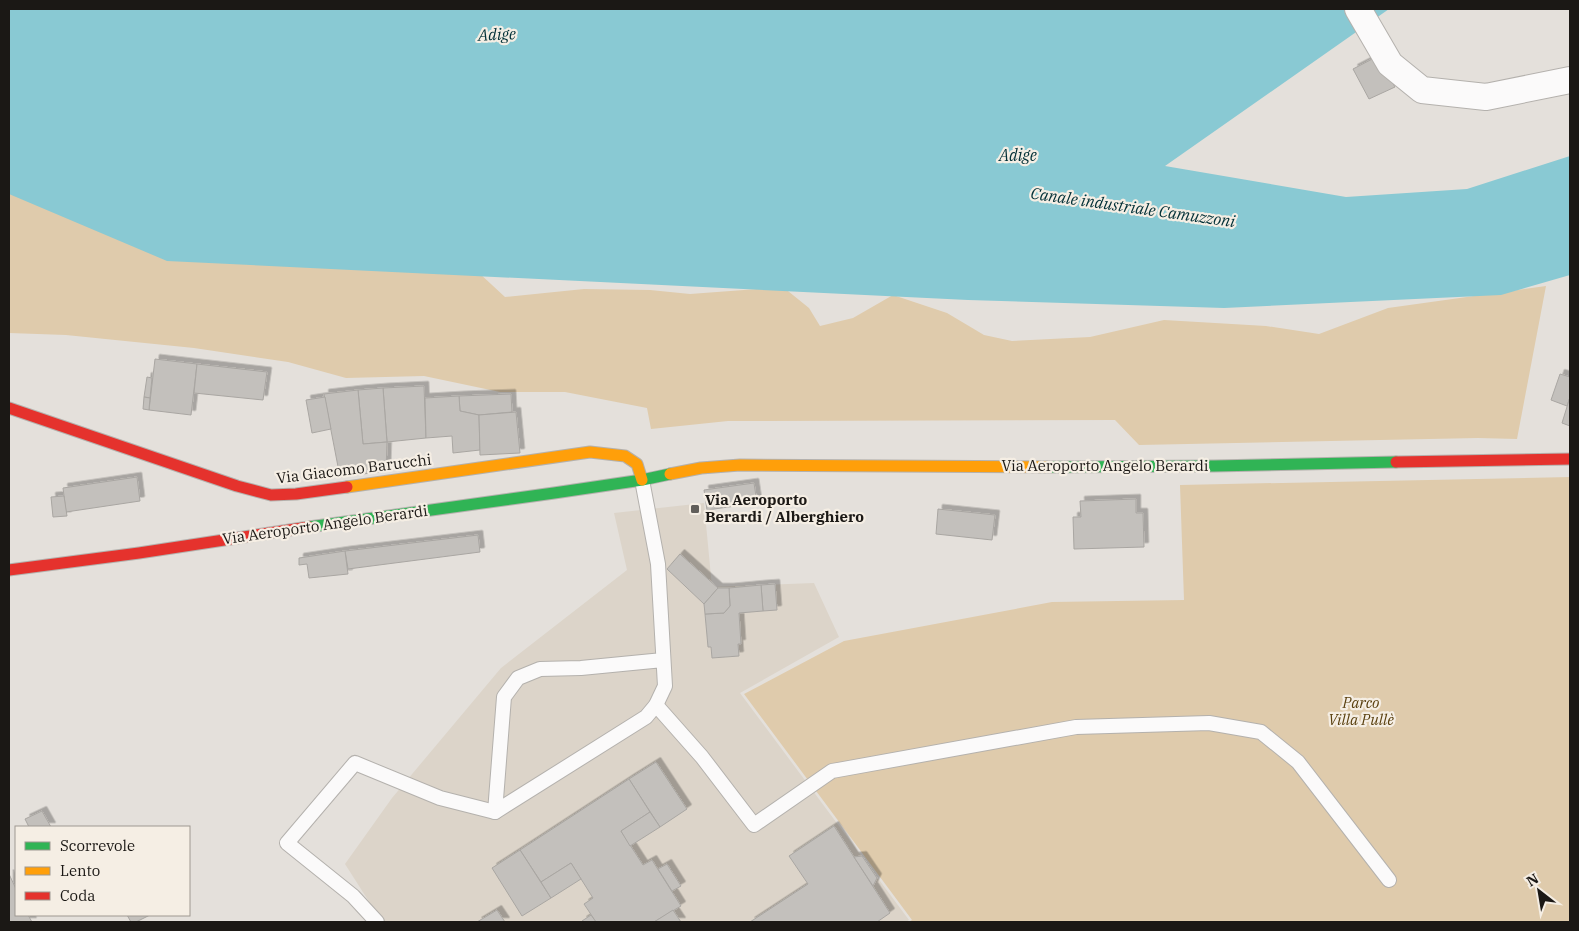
<svg xmlns="http://www.w3.org/2000/svg" width="1579" height="931" viewBox="0 0 1579 931" font-family="'IBM Plex Serif',serif">
	<style>
		.built { fill: #dcd4c9 }
		.green { fill: #dfcbac }
		.water { fill: #89c9d3 }
		.building { fill: #c3c0bc; stroke: #a9a6a2; filter: url(#shadow) }
		.lines { fill: none; stroke-linecap: round; stroke-linejoin: round }
		.lane-casing { stroke: #b4b1ad; stroke-width: 16 }
		.street-casing { stroke: #b4b1ad; stroke-width: 28 }
		.fast-casing { stroke: #b4b1ad; stroke-width: 13 }
		.slow-casing { stroke: #b4b1ad; stroke-width: 13 }
		.jam-casing { stroke: #b4b1ad; stroke-width: 13 }
		.lane { stroke: #fbfafa; stroke-width: 14 }
		.street { stroke: #fbfafa; stroke-width: 26 }
		.fast { stroke: #30b455; stroke-width: 11 }
		.slow { stroke: #ff9f0a; stroke-width: 11 }
		.jam { stroke: #e5322d; stroke-width: 11 }
		.poi-dot { fill: #615e5a; stroke: #f5eee4; stroke-width: 2 }
		.labels { text-anchor: middle; stroke-width: 4.5; stroke-linejoin: round; paint-order: stroke }
		.street-label { font-size: 15px; fill: #1b1815; stroke: #f5eee4 }
		.poi-label { font-size: 15px; font-weight: bold; fill: #1b1815; stroke: #f5eee4; text-anchor: start }
		.park-label { font-size: 15px; font-style: italic; fill: #593f0e; stroke: #f5eee4 }
		.water-label { font-size: 16px; font-style: italic; fill: #002f36; stroke: #f5eee4 }
	</style>
	<defs>
		<filter id="shadow"><feDropShadow dx="4.5" dy="-4.5" stdDeviation="0" flood-color="#0004"/></filter>
	</defs>
	<rect width="100%" height="100%" fill="#e4e0db"/>
	<polygon class="built" points="704,503 712,587 814,583 839,637 740,693 909,920 906,922 382,922 345,864 392,798 501,668 627,570 614,513"/>
	<g class="green">
		<polygon points="9,183 465,260 505,297 584,289 650,290 690,294 783,287 809,308 820,326 853,318 893,295 947,313 984,335 1012,341 1090,337 1164,320 1266,326 1319,334 1388,308 1546,286 1517,439 1478,438 1139,445 1115,420 728,421 651,429 647,408 565,392 500,392 424,376 346,378 288,362 194,348 66,335 9,333"/>
		<polygon points="1570,477 1570,922 908,922 912,920 744,694 844,641 1052,602 1184,600 1180,485"/>
	</g>
	<polygon class="water" points="9,9 1389,9 1165,166 1346,197 1467,189 1570,156 1570,275 1501,295 1224,308 968,300 167,261 9,194"/>
	<g class="building">
		<polygon points="1378,56 1395,87 1369,99 1353,69"/>
		<polygon points="155,359 197,364 191,415 149,410"/>
		<polygon points="197,364 267,372 263,400 194,393"/>
		<polygon points="1560,374 1570,377 1570,397 1567,406 1551,400"/>
		<polygon points="147,377 152,378 150,398 144,397"/>
		<polygon points="424,386 426,438 387,442 383,388"/>
		<polygon points="383,388 387,442 363,444 358,390"/>
		<polygon points="358,390 363,444 387,442 386,471 340,477 324,394"/>
		<polygon points="511,394 512,412 479,415 460,411 459,396"/>
		<polygon points="459,396 460,411 479,415 480,450 453,453 452,436 426,438 425,398"/>
		<polygon points="144,397 150,398 149,410 143,409"/>
		<polygon points="325,397 331,429 312,433 306,400"/>
		<polygon points="1570,397 1570,426 1562,423"/>
		<polygon points="516,412 520,453 480,455 479,415"/>
		<polygon points="137,477 140,501 66,512 63,488"/>
		<polygon points="754,483 757,503 707,510 704,490"/>
		<polygon points="64,496 67,516 53,517 51,497"/>
		<polygon points="1136,499 1136,513 1143,513 1144,547 1074,549 1073,517 1081,517 1080,501"/>
		<polygon points="938,509 995,515 992,540 936,534"/>
		<polygon points="478,535 480,552 348,569 345,551"/>
		<polygon points="345,551 348,574 309,578 307,564 299,565 299,558"/>
		<polygon points="680,554 718,588 704,604 667,569"/>
		<polygon points="775,584 777,610 763,611 761,585"/>
		<polygon points="761,585 763,611 739,613 741,644 738,644 739,656 712,658 711,647 708,647 705,614 724,613 730,606 729,588"/>
		<polygon points="718,588 729,588 730,606 724,613 705,614 704,604"/>
		<polygon points="656,762 687,809 660,827 629,779"/>
		<polygon points="629,779 650,812 621,831 643,865 652,860 681,906 654,922 596,922 584,904 593,898 571,863 541,882 520,850"/>
		<polygon points="42,811 51,827 29,827 25,819"/>
		<polygon points="650,812 660,827 630,846 621,831"/>
		<polygon points="834,826 890,913 877,922 750,922 808,884 789,856"/>
		<polygon points="520,850 551,898 522,916 492,868"/>
		<polygon points="862,856 877,878 873,886 854,857"/>
		<polygon points="571,863 581,879 551,898 541,882"/>
		<polygon points="667,864 681,886 672,891 658,869"/>
		<polygon points="9,874 16,889 16,915 28,915 32,922 9,922"/>
		<polygon points="497,910 505,922 477,922"/>
		<polygon points="673,910 681,922 654,922"/>
		<polygon points="127,915 150,915 136,922 131,922"/>
		<polygon points="591,915 596,922 583,922 582,921"/>
	</g>
	<g class="lines">
		<defs>
			<g id="lane">
				<polyline points="642,480 658,564 665,686 656,705 646,717 495,812 504,697 518,678 540,669 581,668 663,660"/>
				<polyline points="656,705 702,757 754,825 832,771 1076,727 1209,723 1261,732 1298,762 1389,880"/>
				<polyline points="377,922 353,896 287,843 355,763 440,798 495,812"/>
			</g>
			<polyline id="street" points="1358,9 1390,64 1422,90 1486,97 1570,80"/>
			<g id="fast">
				<polyline points="1048,467 1214,466 1396,462"/>
				<polyline points="309,527 554,493 642,480 670,474"/>
			</g>
			<g id="slow">
				<polyline points="670,474 701,468 740,465 1048,467"/>
				<polyline points="347,487 590,452 625,456 637,464 642,480"/>
			</g>
			<g id="jam">
				<polyline points="9,408 237,486 271,495 296,494 347,487"/>
				<polyline points="1396,462 1570,459"/>
				<polyline points="9,570 139,553 309,527"/>
			</g>
		</defs>
		<use href="#lane" class="lane-casing"/>
		<use href="#street" class="street-casing"/>
		<use href="#fast" class="fast-casing"/>
		<use href="#slow" class="slow-casing"/>
		<use href="#jam" class="jam-casing"/>
		<use href="#lane" class="lane"/>
		<use href="#street" class="street"/>
		<use href="#fast" class="fast"/>
		<use href="#slow" class="slow"/>
		<use href="#jam" class="jam"/>
	</g>
	<rect class="poi-dot" x="690" y="504" width="10" height="10" rx="2.5"/>
	<g class="labels">
		<g class="street-label">
			<text x="1105" y="471">Via Aeroporto Angelo Berardi</text>
			<text transform="translate(354 469) rotate(-7)" y="5">Via Giacomo Barucchi</text>
			<text transform="translate(325 525) rotate(-8)" y="5">Via Aeroporto Angelo Berardi</text>
		</g>
		<g class="poi-label">
			<text x="705" y="505">Via Aeroporto<tspan x="705" dy="17">Berardi / Alberghiero</tspan></text>
		</g>
		<g class="park-label">
			<text x="1361" y="708">Parco<tspan x="1361" dy="17">Villa Pullè</tspan></text>
		</g>
		<g class="water-label">
			<text transform="translate(497 34) rotate(-2)" y="6">Adige</text>
			<text x="1018" y="161">Adige</text>
			<text transform="translate(1133 207) rotate(8)" y="6">Canale industriale Camuzzoni</text>
		</g>
	</g>
	<rect width="1579" height="931" fill="none" stroke="#1b1815" stroke-width="20"/>
	<rect x="15" y="826" width="175" height="90" fill="#f5eee4" stroke="#9e9891"/>
	<rect x="25" y="842" width="25" height="8" fill="#30b455" stroke="#9e9891"/>
	<text x="60" y="851" font-size="15" fill="#1b1815">Scorrevole</text>
	<rect x="25" y="867" width="25" height="8" fill="#ff9f0a" stroke="#9e9891"/>
	<text x="60" y="876" font-size="15" fill="#1b1815">Lento</text>
	<rect x="25" y="892" width="25" height="8" fill="#e5322d" stroke="#9e9891"/>
	<text x="60" y="901" font-size="15" fill="#1b1815">Coda</text>
	<g transform="translate(1539 891) rotate(329)" stroke="#f5eee4" stroke-width="4" paint-order="stroke">
	<path d="M0-4L9 19L0 12L-9 19Z" fill="#1b1815"/>
	<text y="-8" font-size="14" font-weight="bold" text-anchor="middle" fill="#1b1815">N</text>
	</g>
</svg>
